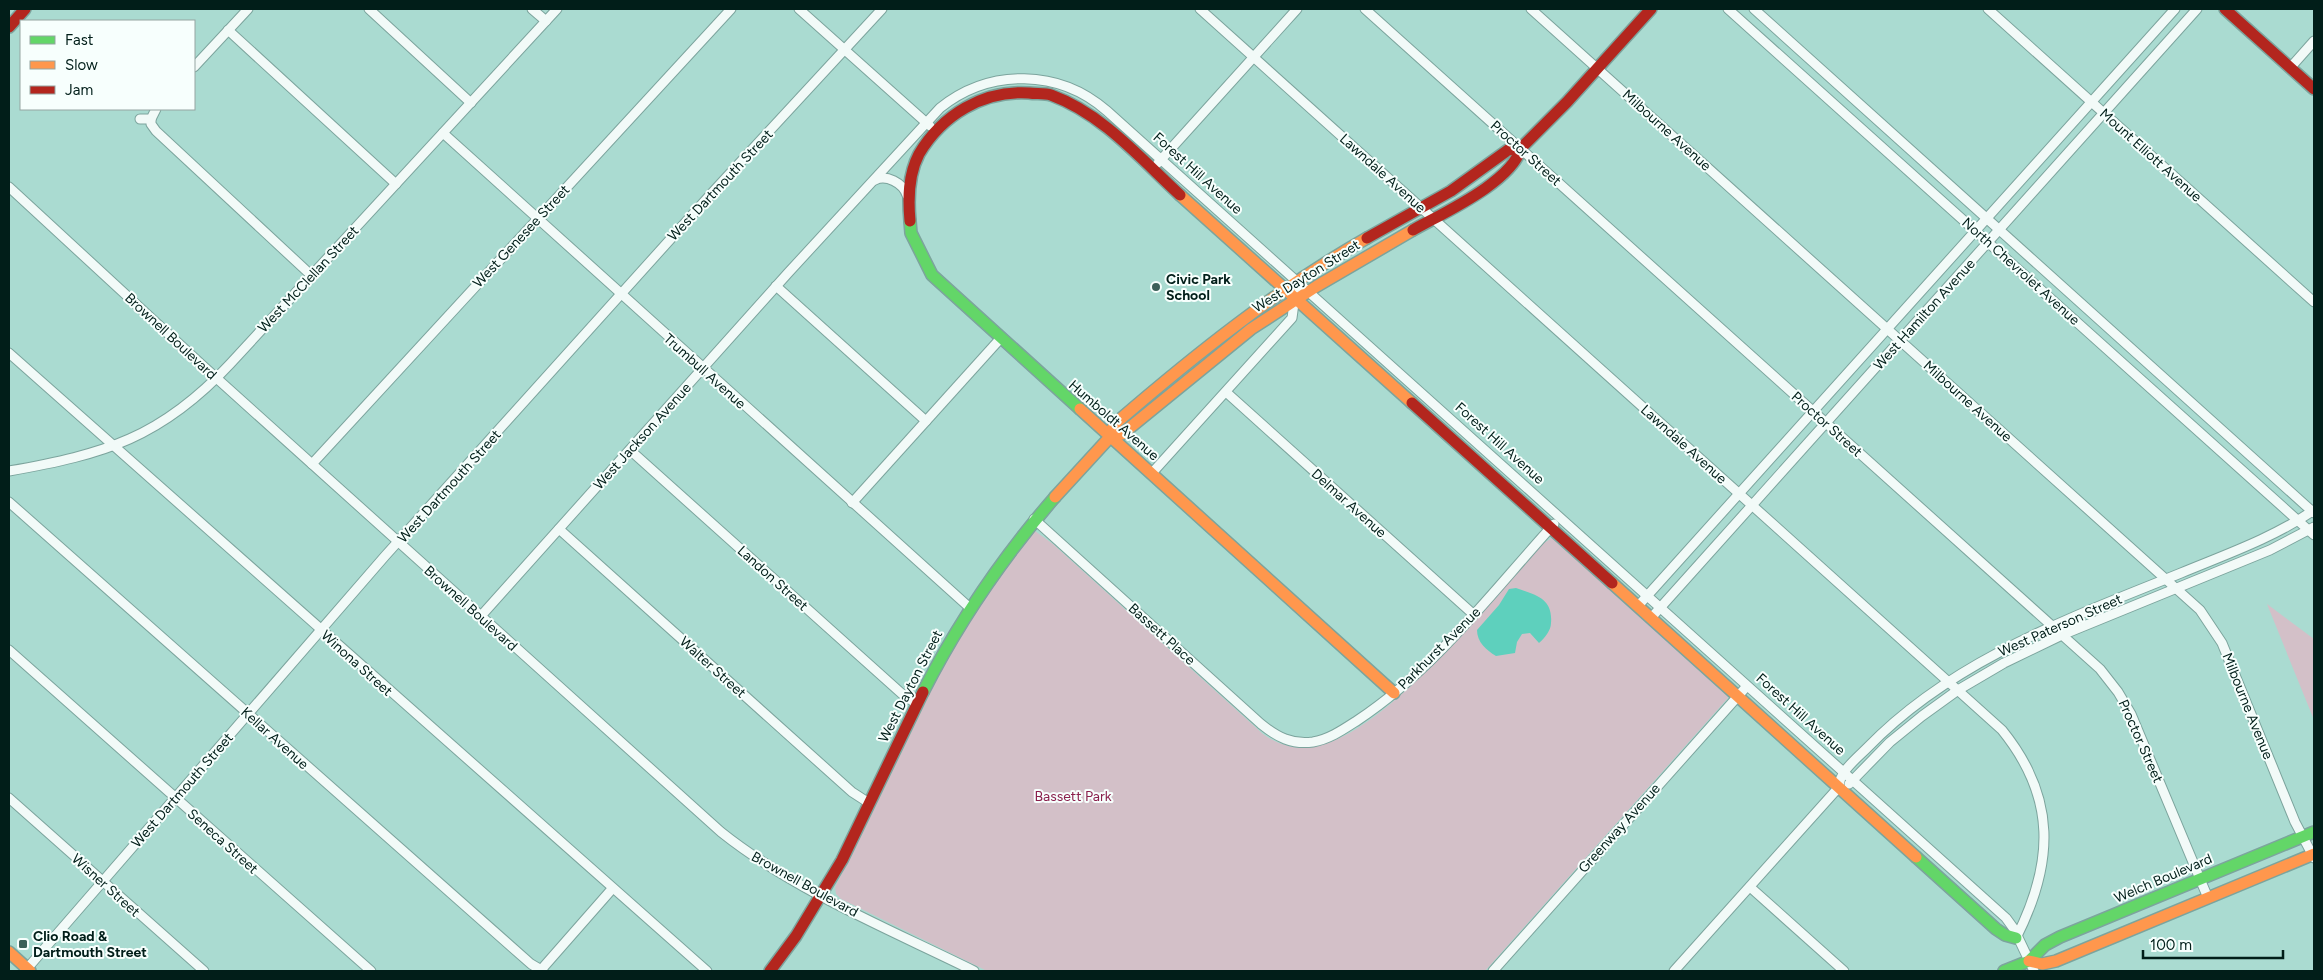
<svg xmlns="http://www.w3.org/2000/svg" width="2323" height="980" viewBox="0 0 2323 980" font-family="Figtree,sans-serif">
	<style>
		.green { fill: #d3c0c8 }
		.water { fill: #5ed0bd }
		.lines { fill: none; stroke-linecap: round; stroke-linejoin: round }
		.street-casing { stroke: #7ca49d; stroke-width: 11 }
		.fast-casing { stroke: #7ca49d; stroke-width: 14 }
		.slow-casing { stroke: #7ca49d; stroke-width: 14 }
		.jam-casing { stroke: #7ca49d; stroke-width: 14 }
		.street { stroke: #f2faf8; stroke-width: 9 }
		.fast { stroke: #63d668; stroke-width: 11 }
		.slow { stroke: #ff974d; stroke-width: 11 }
		.jam { stroke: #b3261e; stroke-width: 11 }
		.poi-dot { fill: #3c6059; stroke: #f7fffd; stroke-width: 2 }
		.labels { text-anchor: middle; stroke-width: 4; stroke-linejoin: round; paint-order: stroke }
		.street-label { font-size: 14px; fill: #011e19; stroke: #f7fffd }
		.poi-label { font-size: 14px; font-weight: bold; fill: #011e19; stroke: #f7fffd; text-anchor: start }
		.park-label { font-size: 14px; fill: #8a1f4c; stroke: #f7fffd }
	</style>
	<rect width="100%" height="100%" fill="#aadbd1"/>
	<g class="green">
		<path d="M1035 531 1053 544 1263 734C1278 745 1295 750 1313 747 1373 738 1460 637 1499 593 1512 577 1534 547 1552 538L1727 693 1728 698 1485 971H987L841 899 836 894 835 887 937 676 977 606 1031 532Z"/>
		<polygon points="2267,604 2314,639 2314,720"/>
	</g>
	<path class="water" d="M1516 588C1536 595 1553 598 1551 623 1551 630 1545 638 1539 643L1530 633 1522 634 1517 642 1515 653 1496 656C1486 650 1477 642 1477 630L1499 605 1509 589Z"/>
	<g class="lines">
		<defs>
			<g id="street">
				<polyline points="369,9 471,103"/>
				<polyline points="532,9 546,21"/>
				<polyline points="799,9 930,126"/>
				<path d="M1200 9 2002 730C2057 798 2054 863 2016 938"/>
				<polyline points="1365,9 2100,669 2118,692 2131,714 2208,898"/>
				<polyline points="1531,9 2200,610 2222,643 2295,822 2314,858"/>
				<polyline points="1728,9 2314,535"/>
				<polyline points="1754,9 2314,513"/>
				<polyline points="1988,9 2314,302"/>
				<polyline points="228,30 396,184"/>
				<polyline points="194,67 248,9"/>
				<polyline points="2290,68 2314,41"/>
				<polyline points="140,119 151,119 156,109"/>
				<polyline points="151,119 151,124 156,131 312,276"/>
				<polyline points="443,133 970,608"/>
				<polyline points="1158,163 1297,9"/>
				<path d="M875 180C886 174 903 183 907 195"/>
				<path d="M9 187 202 365 721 832C795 891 889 929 974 971"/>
				<polyline points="776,286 926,421"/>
				<polyline points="9,353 707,971"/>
				<polyline points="1226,392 1473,614"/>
				<polyline points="630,450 901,693 917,704"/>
				<polyline points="312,464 731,9"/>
				<path d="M9 471C105 454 161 438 230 364L557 9"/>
				<polyline points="1152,473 1292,318 1297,281"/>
				<polyline points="9,502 531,964 543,971"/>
				<polyline points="852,503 1000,339"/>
				<path d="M1034 519 1261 724C1277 737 1292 745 1313 742 1330 739 1344 729 1358 720 1435 669 1492 592 1554 524"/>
				<polyline points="559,529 852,792 869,803"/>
				<polyline points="1638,606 2175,9"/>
				<path d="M480 617 788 273 940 108C990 68 1059 69 1107 111L2006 918 2014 929 2034 971"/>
				<polyline points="1651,618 2197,9"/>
				<polyline points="9,650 371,971"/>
				<polyline points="1849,784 1890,742 1922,716 1958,690 2004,663 2062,635 2270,550 2314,527"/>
				<polyline points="9,798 204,971"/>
				<polyline points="1750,887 1844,971"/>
				<polyline points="25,971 385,556 712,193 882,9"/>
				<polyline points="540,971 612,889"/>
				<polyline points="1493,971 1747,686"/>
				<path d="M1674 971 1839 787C1839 772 1856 759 1867 748 1952 660 2070 618 2181 573 2227 554 2273 538 2314 510"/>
			</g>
			<g id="fast">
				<polyline points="910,221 911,233 932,275 1080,409"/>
				<path d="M923 692C959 621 1003 557 1055 497"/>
				<polyline points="1916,857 1996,929 2005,935 2016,938"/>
				<polyline points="2004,971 2029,961 2045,945 2060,937 2314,832"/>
			</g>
			<g id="slow">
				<polyline points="1180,195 1412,403"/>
				<polyline points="1080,409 1394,693"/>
				<polyline points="1110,437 1122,434 1251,329 1317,286 1413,230"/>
				<path d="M1055 497 1110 437V432L1117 422C1196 354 1276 290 1367 238"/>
				<polyline points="1612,583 1916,857"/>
				<polyline points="9,952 30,971"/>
				<polyline points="2029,961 2042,964 2056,961 2314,854"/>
			</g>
			<g id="jam">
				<polyline points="2225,9 2314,89"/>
				<polyline points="9,27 25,9"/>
				<path d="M910 221C908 199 908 175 919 154 942 115 983 90 1029 93 1036 94 1045 93 1051 95 1103 114 1141 159 1180 195"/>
				<path d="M1413 230C1443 213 1512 182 1521 148"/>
				<polyline points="1367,238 1451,191 1508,150 1521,148 1567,102 1651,9"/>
				<polyline points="1412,403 1612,583"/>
				<polyline points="770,971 796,936 842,860 923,692"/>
			</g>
		</defs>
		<use href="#street" class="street-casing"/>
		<use href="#fast" class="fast-casing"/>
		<use href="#slow" class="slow-casing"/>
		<use href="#jam" class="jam-casing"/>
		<use href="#street" class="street"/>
		<use href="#fast" class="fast"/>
		<use href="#slow" class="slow"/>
		<use href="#jam" class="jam"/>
	</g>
	<g class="poi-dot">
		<circle cx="1156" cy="287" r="5"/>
		<rect x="18" y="939" width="10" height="10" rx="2.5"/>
	</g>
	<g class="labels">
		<g class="street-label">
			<text transform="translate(1667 130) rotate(42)" y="5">Milbourne Avenue</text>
			<text transform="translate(1526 153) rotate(42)" y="5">Proctor Street</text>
			<text transform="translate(2151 155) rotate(42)" y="5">Mount Elliott Avenue</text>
			<text transform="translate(1198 173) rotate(42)" y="5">Forest Hill Avenue</text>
			<text transform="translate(1383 173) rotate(42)" y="5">Lawndale Avenue</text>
			<text transform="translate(720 185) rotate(-47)" y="5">West Dartmouth Street</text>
			<text transform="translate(521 236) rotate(-47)" y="5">West Genesee Street</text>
			<text transform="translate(2021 271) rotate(42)" y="5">North Chevrolet Avenue</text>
			<text transform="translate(1306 276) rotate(-32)" y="5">West Dayton Street</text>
			<text transform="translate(308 279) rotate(-47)" y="5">West McClellan Street</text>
			<text transform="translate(1924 314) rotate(-48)" y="5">West Hamilton Avenue</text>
			<text transform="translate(171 336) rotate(43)" y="5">Brownell Boulevard</text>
			<text transform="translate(705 371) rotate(42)" y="5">Trumbull Avenue</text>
			<text transform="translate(1968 401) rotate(42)" y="5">Milbourne Avenue</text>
			<text transform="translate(1114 420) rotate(41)" y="5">Humboldt Avenue</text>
			<text transform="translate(1827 424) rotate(42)" y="5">Proctor Street</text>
			<text transform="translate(642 436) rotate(-48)" y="5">West Jackson Avenue</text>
			<text transform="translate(1500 443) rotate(42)" y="5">Forest Hill Avenue</text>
			<text transform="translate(1684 444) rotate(42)" y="5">Lawndale Avenue</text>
			<text transform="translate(449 486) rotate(-48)" y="5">West Dartmouth Street</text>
			<text transform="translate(1349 503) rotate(42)" y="5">Delmar Avenue</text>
			<text transform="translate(773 578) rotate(42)" y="5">Landon Street</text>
			<text transform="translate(471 608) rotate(42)" y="5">Brownell Boulevard</text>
			<text transform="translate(2060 625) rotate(-24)" y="5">West Paterson Street</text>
			<text transform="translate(1162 634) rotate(42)" y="5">Bassett Place</text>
			<text transform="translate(1439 648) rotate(-45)" y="5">Parkhurst Avenue</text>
			<text transform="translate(357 663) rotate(42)" y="5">Winona Street</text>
			<text transform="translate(713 667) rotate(42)" y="5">Walter Street</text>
			<text transform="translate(910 686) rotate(-63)" y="5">West Dayton Street</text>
			<text transform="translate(2248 706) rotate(68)" y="5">Milbourne Avenue</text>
			<text transform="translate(1801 714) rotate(42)" y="5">Forest Hill Avenue</text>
			<text transform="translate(275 738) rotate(42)" y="5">Kellar Avenue</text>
			<text transform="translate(2141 741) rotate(66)" y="5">Proctor Street</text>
			<text transform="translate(182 790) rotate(-49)" y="5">West Dartmouth Street</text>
			<text transform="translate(1619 828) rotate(-48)" y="5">Greenway Avenue</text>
			<text transform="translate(223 841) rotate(42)" y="5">Seneca Street</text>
			<text transform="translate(2163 878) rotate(-23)" y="5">Welch Boulevard</text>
			<text transform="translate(805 884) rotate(29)" y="5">Brownell Boulevard</text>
			<text transform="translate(106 885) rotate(42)" y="5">Wisner Street</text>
		</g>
		<g class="poi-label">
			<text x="1166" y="284">Civic Park<tspan x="1166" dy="16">School</tspan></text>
			<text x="33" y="941">Clio Road &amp;<tspan x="33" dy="16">Dartmouth Street</tspan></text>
		</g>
		<g class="park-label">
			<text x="1073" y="801">Bassett Park</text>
		</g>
	</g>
	<rect width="2323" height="980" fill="none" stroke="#011e19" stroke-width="20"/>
	<rect x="20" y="20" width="175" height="90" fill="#f7fffd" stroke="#95a5a2"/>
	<rect x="30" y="36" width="25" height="8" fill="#63d668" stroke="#95a5a2"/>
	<text x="65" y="45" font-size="15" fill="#011e19">Fast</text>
	<rect x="30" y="61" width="25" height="8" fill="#ff974d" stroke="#95a5a2"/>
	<text x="65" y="70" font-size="15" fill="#011e19">Slow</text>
	<rect x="30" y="86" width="25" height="8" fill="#b3261e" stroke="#95a5a2"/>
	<text x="65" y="95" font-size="15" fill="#011e19">Jam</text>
	<path d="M2143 950v8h140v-8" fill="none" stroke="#011e19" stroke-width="2.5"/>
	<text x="2150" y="950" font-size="15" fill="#011e19" stroke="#f7fffd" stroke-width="4" paint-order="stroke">100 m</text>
</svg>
